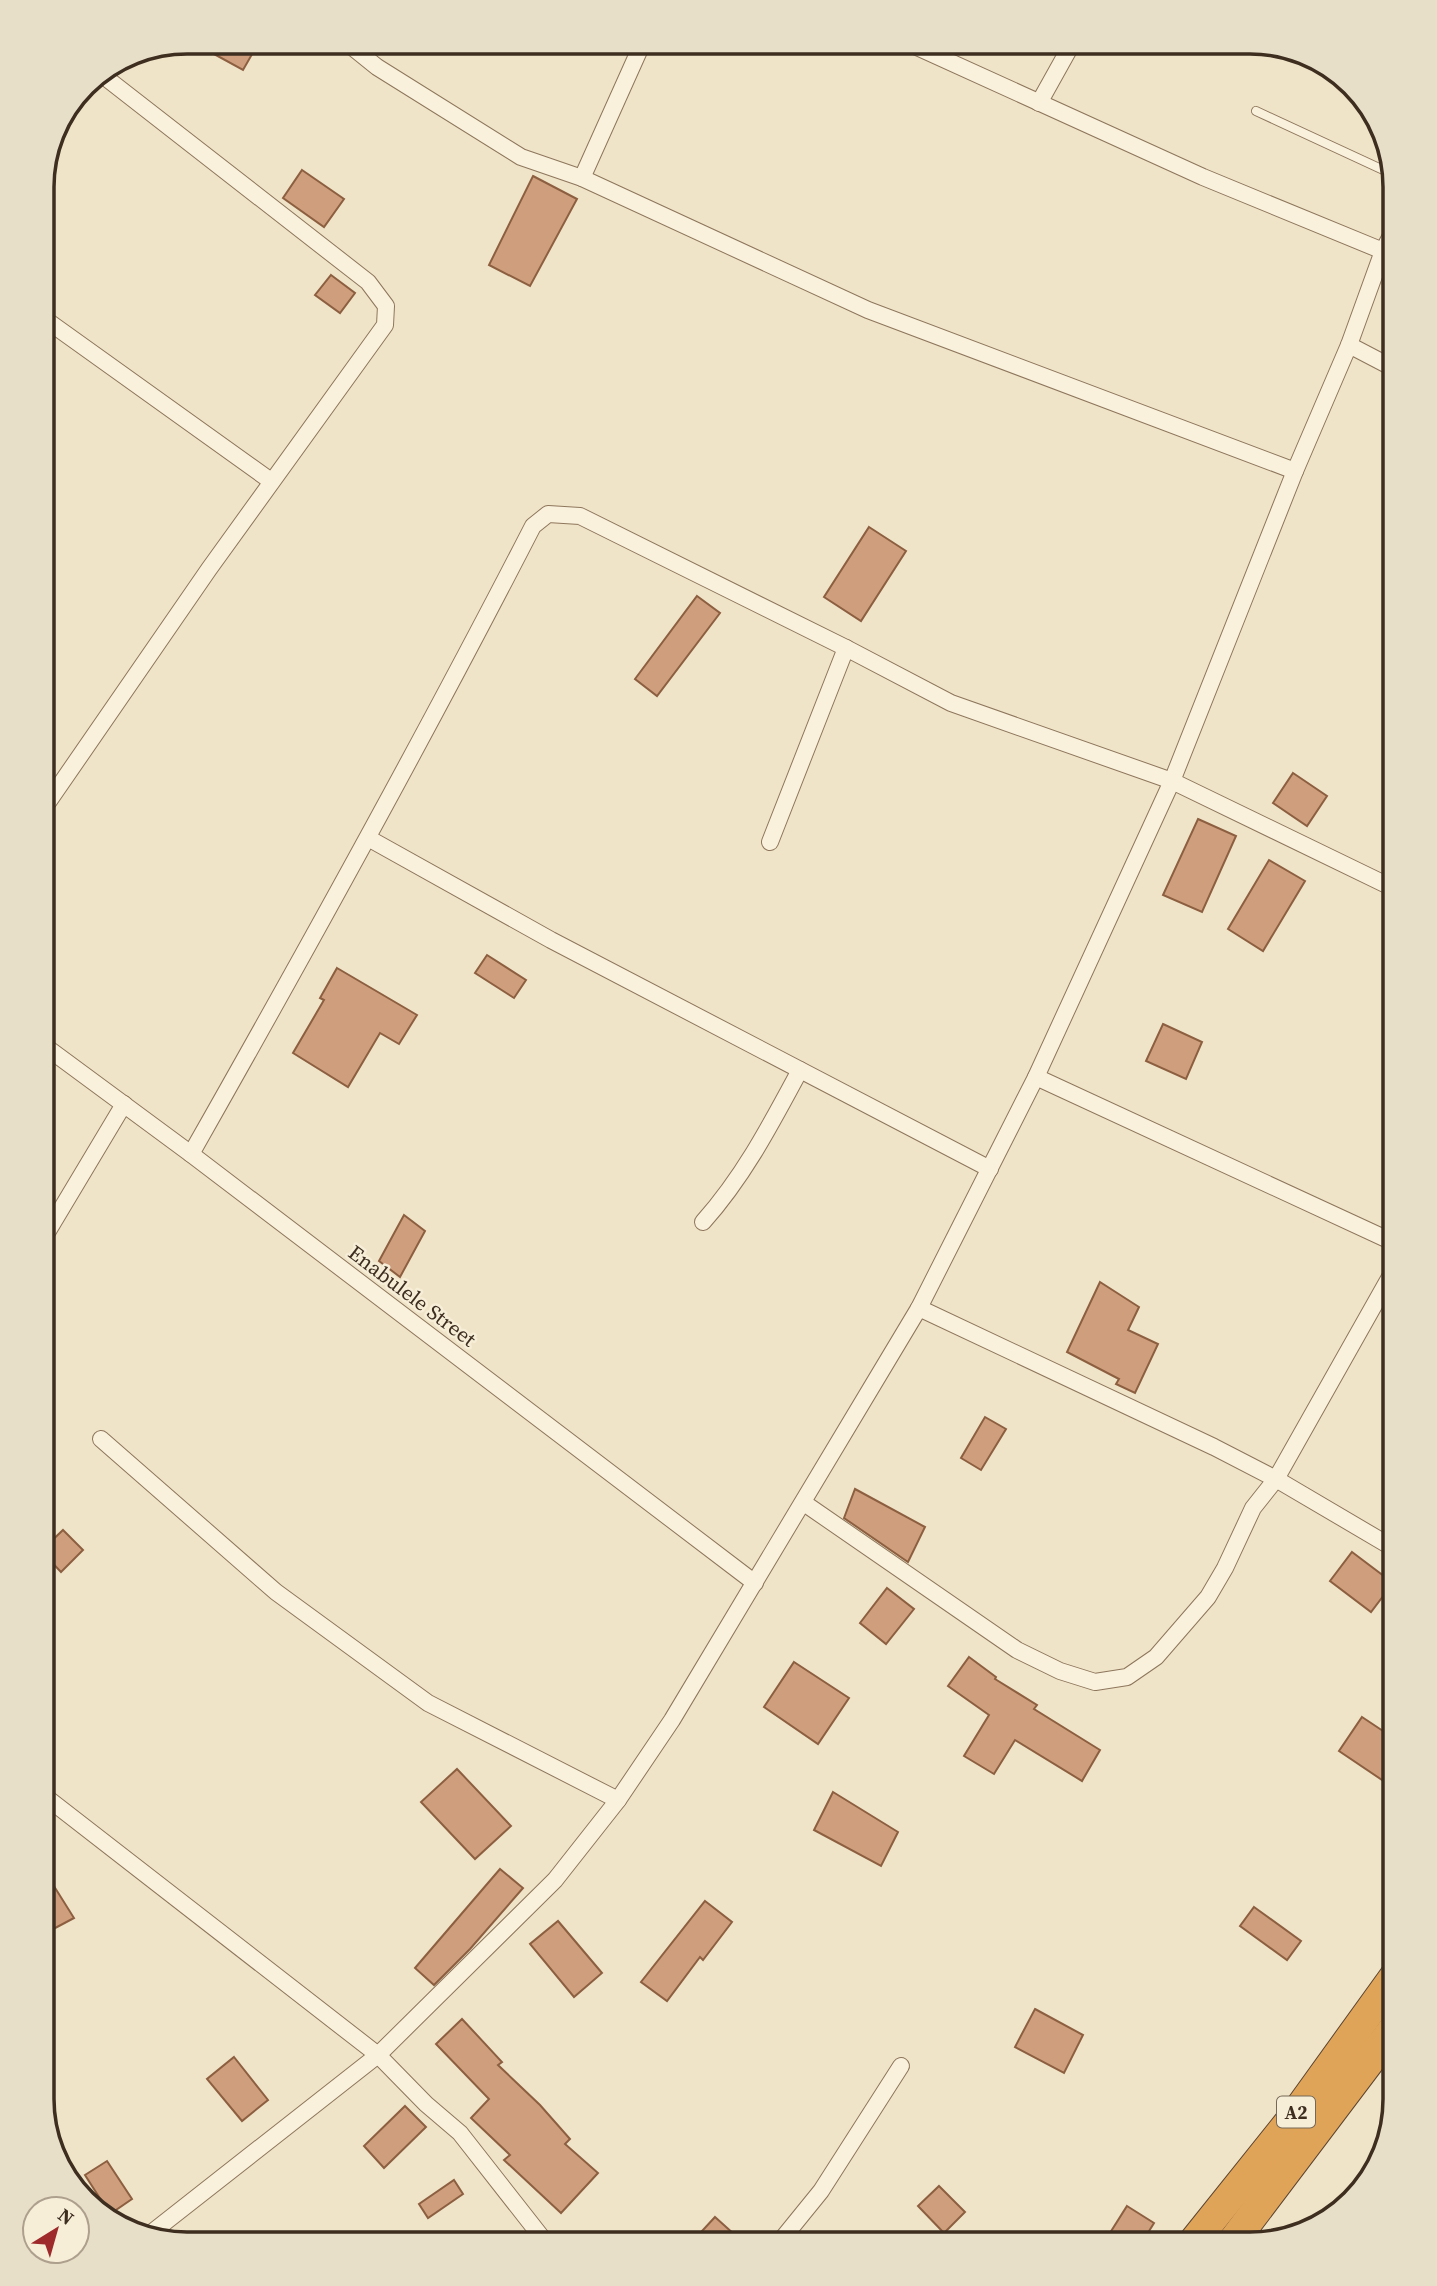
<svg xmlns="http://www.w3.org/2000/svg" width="1437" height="2286" viewBox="0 0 1437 2286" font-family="'Source Serif 4',serif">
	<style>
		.building { fill: #cf9f7d; stroke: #8d5f41; stroke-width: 2 }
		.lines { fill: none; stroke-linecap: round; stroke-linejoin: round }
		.lane-casing { stroke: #8d765c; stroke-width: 10 }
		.street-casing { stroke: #8d765c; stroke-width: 18 }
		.highway-casing { stroke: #5b4430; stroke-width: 32 }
		.lane { stroke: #faf1dc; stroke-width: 8 }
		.street { stroke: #faf1dc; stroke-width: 16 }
		.highway { stroke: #e0a458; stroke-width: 30 }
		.labels { text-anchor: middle; stroke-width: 5; stroke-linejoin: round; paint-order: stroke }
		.shield { fill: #f7eed8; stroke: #756857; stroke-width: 2 }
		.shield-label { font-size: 19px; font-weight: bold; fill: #3d2e20 }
		.street-label { font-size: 21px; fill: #3d2e20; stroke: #f7eed8 }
		.rim { fill: none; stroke: #3d2e20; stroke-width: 3.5 }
	</style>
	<rect width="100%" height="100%" fill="#f0e4c8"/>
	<g class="building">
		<polygon points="221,42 259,42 243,70 214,54"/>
		<polygon points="302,170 344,199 324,227 283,198"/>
		<polygon points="533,176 577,199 530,286 489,265"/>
		<polygon points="331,275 355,293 340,313 315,295"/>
		<polygon points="869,527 906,551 861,621 824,597"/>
		<polygon points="697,596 720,613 657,696 635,679"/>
		<polygon points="1293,773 1327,796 1307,826 1273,803"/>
		<polygon points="1198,819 1236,836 1202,912 1163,895"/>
		<polygon points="1269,860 1305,881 1263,951 1228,929"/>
		<polygon points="487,955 526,980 514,998 475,973"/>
		<polygon points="337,968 417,1015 399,1044 380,1033 348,1087 293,1053 324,1000 320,998"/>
		<polygon points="1163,1024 1202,1042 1186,1079 1146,1061"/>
		<polygon points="404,1215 425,1231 400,1277 379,1261"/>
		<polygon points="1100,1282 1139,1307 1128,1330 1158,1344 1135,1393 1116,1384 1119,1379 1067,1352"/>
		<polygon points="985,1417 1006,1429 981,1470 961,1458"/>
		<polygon points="855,1489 925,1527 908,1562 844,1518"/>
		<polygon points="63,1530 83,1550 61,1572 42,1552 42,1550"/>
		<polygon points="1352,1552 1393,1583 1371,1612 1330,1581"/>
		<polygon points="887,1588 914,1609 886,1644 860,1623"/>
		<polygon points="969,1657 996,1677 995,1679 1037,1705 1034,1709 1100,1750 1082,1781 1015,1740 994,1774 964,1756 989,1715 948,1686"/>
		<polygon points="794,1662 849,1698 818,1744 764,1707"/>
		<polygon points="1362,1717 1395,1739 1395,1773 1388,1784 1339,1751"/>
		<polygon points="457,1769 511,1826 475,1859 421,1802"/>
		<polygon points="833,1792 898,1832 881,1866 814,1830"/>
		<polygon points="42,1867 74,1918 42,1935"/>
		<polygon points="500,1869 523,1888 470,1949 434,1985 415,1968"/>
		<polygon points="705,1901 732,1922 703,1960 700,1957 667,2001 641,1982"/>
		<polygon points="1254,1907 1301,1941 1287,1960 1240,1926"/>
		<polygon points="558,1921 602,1973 574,1997 530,1944"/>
		<polygon points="1035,2009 1083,2035 1064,2073 1015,2047"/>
		<polygon points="462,2019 502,2062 498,2065 540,2105 570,2139 565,2144 598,2173 561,2213 504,2160 510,2155 471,2118 489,2099 436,2044"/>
		<polygon points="234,2057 268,2100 242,2121 207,2079"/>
		<polygon points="405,2106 426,2127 384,2168 364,2146"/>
		<polygon points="107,2161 132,2199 110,2214 85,2175"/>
		<polygon points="454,2180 463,2194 428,2218 419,2204"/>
		<polygon points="939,2186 965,2212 944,2233 918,2206"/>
		<polygon points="1127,2206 1154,2223 1141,2244 1103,2244"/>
		<polygon points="715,2217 745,2244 690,2244"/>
	</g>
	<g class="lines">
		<defs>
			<polyline id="lane" points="1256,111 1392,174"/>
			<g id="street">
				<polyline points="346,42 377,67 521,157 582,178 868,310 1295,471"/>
				<polyline points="906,42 1203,177 1383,251"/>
				<polyline points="1039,103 1073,42"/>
				<polyline points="582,178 643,42"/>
				<polyline points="42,317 271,481"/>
				<polyline points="1349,345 1395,369"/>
				<polyline points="42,811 209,569 385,325 386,306 368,282 101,74"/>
				<polyline points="368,838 551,940 990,1169"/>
				<polyline points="770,842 846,648"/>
				<polyline points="42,1044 191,1154 755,1583"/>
				<polyline points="1036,1077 1395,1243"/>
				<path d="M191 1154C309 946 424 738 533 526L548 514 580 516 846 648 951 703 1172 781 1395 889"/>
				<path d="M703 1222C744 1176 771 1124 800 1070"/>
				<polyline points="42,1241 124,1104"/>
				<polyline points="919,1308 1214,1447 1276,1479 1395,1549"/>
				<polyline points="101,1439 276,1592 428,1703 618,1800"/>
				<polyline points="804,1503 1017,1650 1060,1671 1095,1682 1127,1677 1156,1657 1208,1597 1225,1568 1253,1508 1276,1479 1395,1268"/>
				<polyline points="42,1794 378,2055 426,2104 460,2133 547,2244"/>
				<polyline points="150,2234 378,2055 555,1880 618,1800 672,1720 919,1308 1036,1077 1172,781 1295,471 1349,345 1383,251 1395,228"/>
				<polyline points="778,2244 821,2191 901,2066"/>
			</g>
			<g id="highway">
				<polyline points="1192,2244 1292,2119 1395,1976"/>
				<polyline points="1231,2244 1395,2027"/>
			</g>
		</defs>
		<use href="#lane" class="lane-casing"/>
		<use href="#street" class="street-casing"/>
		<use href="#highway" class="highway-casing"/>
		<use href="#lane" class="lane"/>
		<use href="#street" class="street"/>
		<use href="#highway" class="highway"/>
	</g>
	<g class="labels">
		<rect class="shield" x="1277" y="2096.5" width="38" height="31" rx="5"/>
		<g class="shield-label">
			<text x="1296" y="2119">A2</text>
		</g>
		<g class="street-label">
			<text transform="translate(412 1296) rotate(37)" y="7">Enabulele Street</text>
		</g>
	</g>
	<path d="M0 0H1437V2286H0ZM187 54H1250A133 133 0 0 1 1383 187V2099A133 133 0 0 1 1250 2232H187A133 133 0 0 1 54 2099V187A133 133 0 0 1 187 54Z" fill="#e8dfc9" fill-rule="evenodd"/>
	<path class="rim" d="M187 54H1250A133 133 0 0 1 1383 187V2099A133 133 0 0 1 1250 2232H187A133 133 0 0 1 54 2099V187A133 133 0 0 1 187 54Z"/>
	<g transform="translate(56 2230) rotate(37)"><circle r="33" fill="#f7eed8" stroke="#ada18e" stroke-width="2"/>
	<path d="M0-5L12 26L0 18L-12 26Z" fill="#9e2a2b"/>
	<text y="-10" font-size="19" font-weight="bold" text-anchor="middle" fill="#3d2e20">N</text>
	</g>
</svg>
